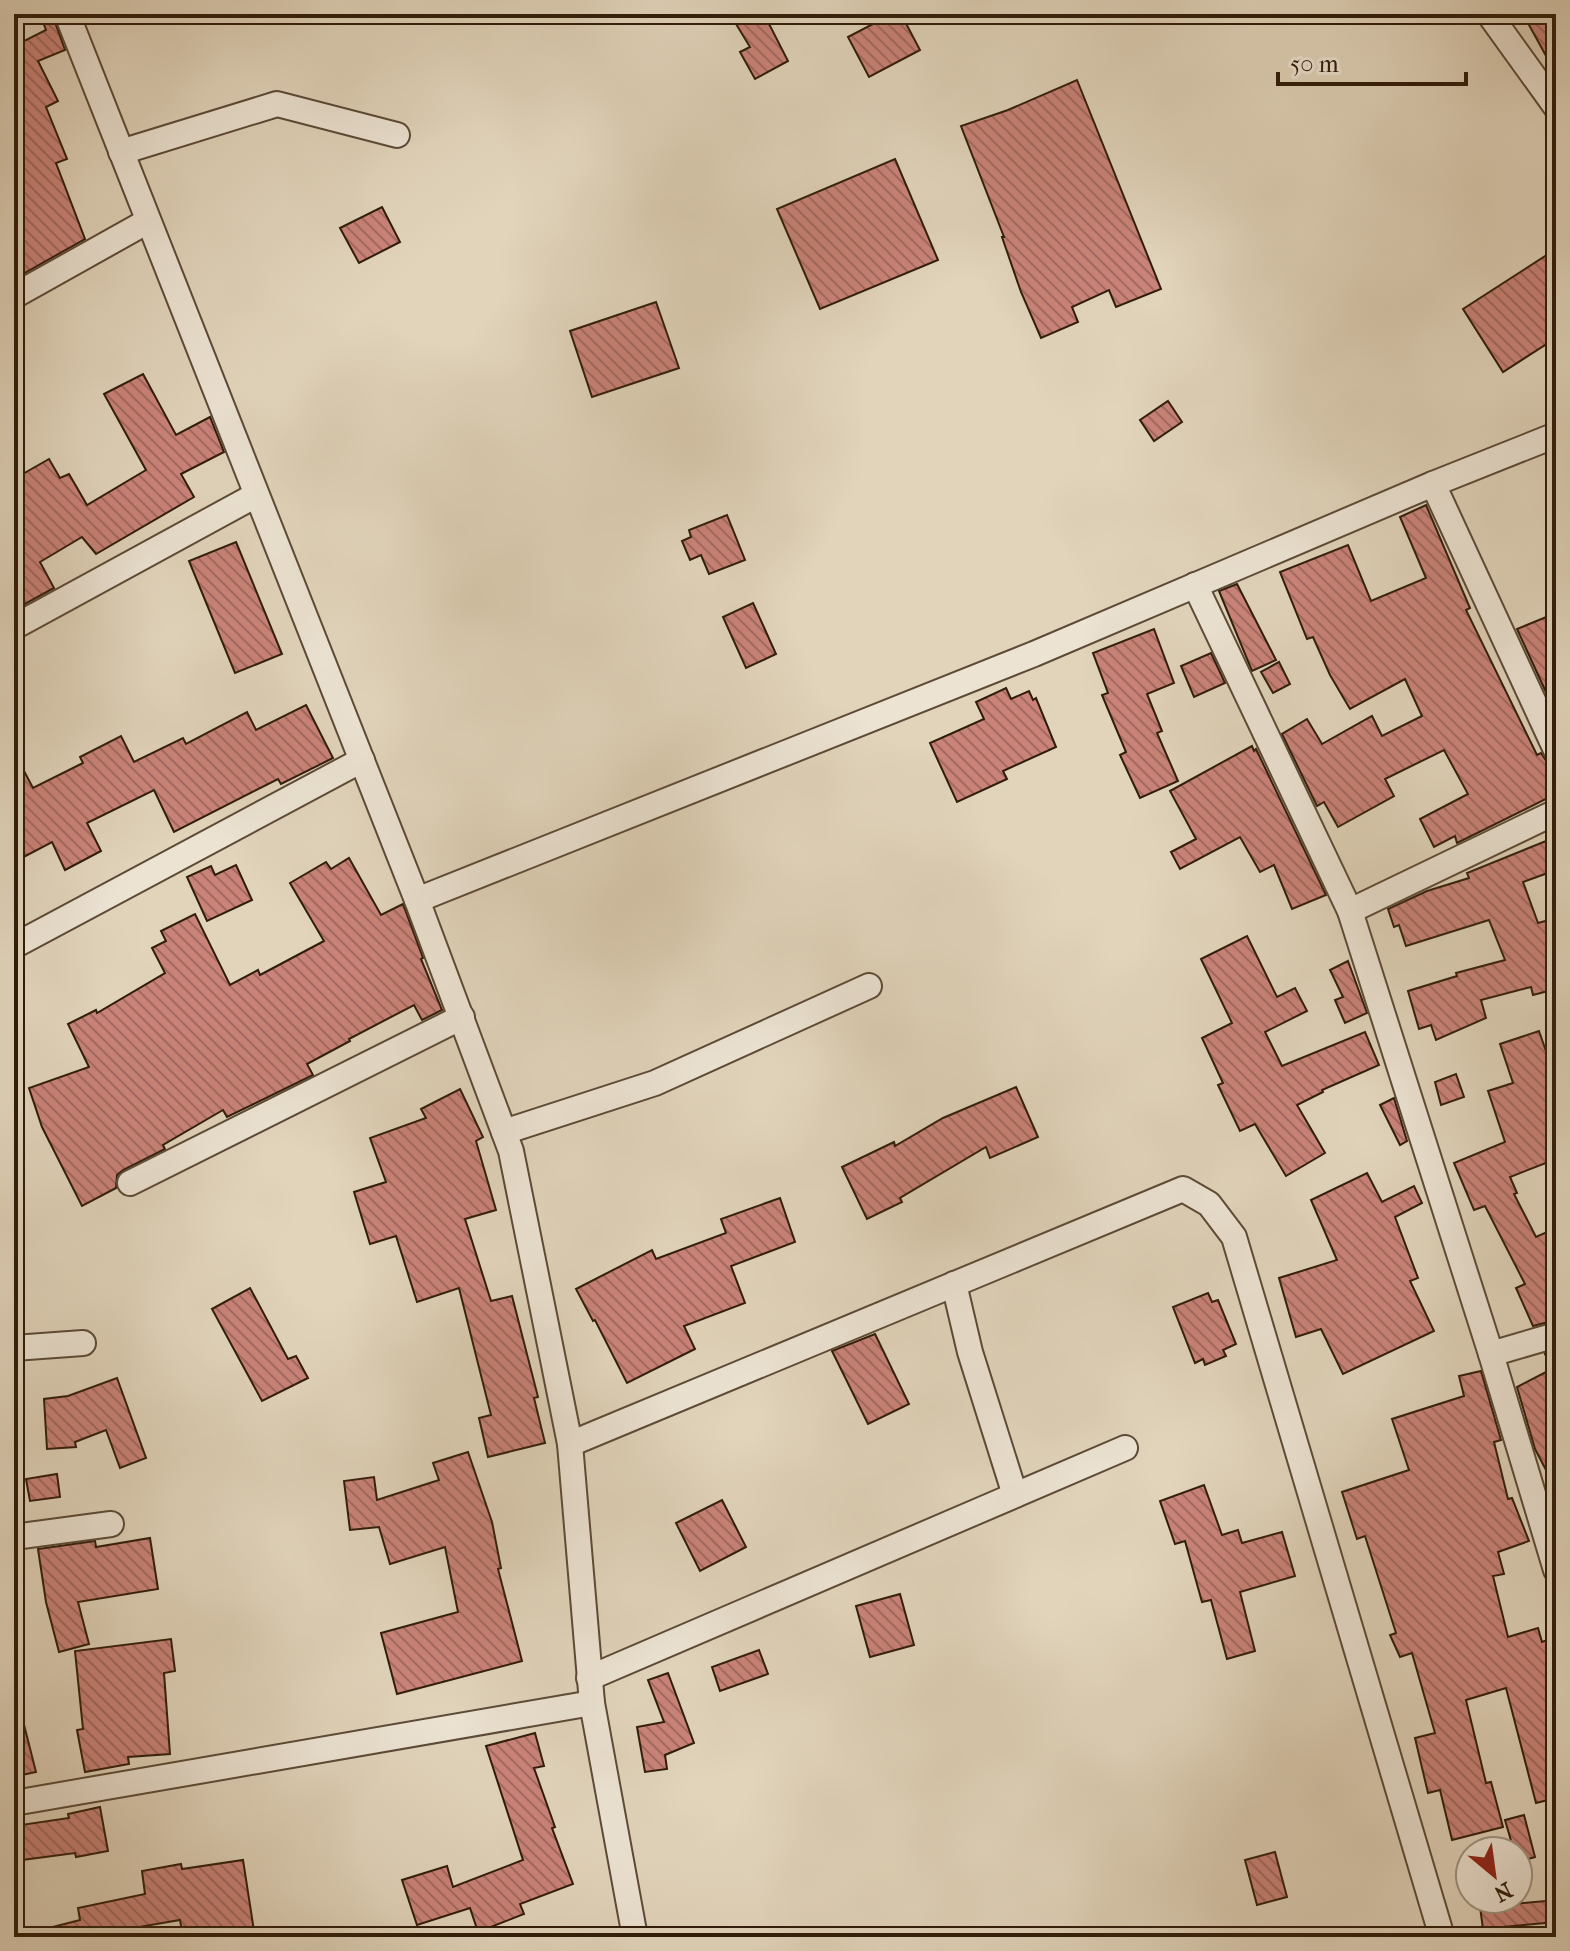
<svg xmlns="http://www.w3.org/2000/svg" width="1570" height="1951" viewBox="0 0 1570 1951" font-family="'IM FELL French Canon',serif">
	<style>
		.building { fill: url(#building-back-hatch); stroke: #301c0b; stroke-width: 2 }
		.lines { fill: none; stroke-linecap: round; stroke-linejoin: round }
		.minor-casing { stroke: #5c4a37; stroke-width: 28 }
		.minor { stroke: #ece3d3; stroke-width: 24 }
	</style>
	<defs>
		<pattern id="building-back-hatch" width="6" height="6" patternUnits="userSpaceOnUse" patternTransform="scale(2)"><rect width="6" height="6" fill="#ca8379"/><path d="M-1 5l2 2M0 0l6 6M5-1l2 2" fill="none" stroke="#a46a61"/></pattern>
	</defs>
	<rect width="100%" height="100%" fill="#e1d4bb"/>
	<filter id="stains"><feTurbulence type="fractalNoise" baseFrequency=".0025" numOctaves="4"/><feColorMatrix values="0 0 0 0 .2 0 0 0 0 .09 0 0 0 0 .02 0 0 0 .5 -.17"/></filter>
	<radialGradient id="worn" r=".72"><stop offset=".6" stop-color="#630" stop-opacity="0"/><stop offset="1" stop-color="#630" stop-opacity=".3"/></radialGradient>
	<g class="building">
		<polygon points="40,14 52,14 65,50 38,61 58,101 46,107 67,159 56,163 85,239 14,279 14,46 46,30"/>
		<polygon points="730,14 764,14 788,61 755,79 740,52 750,47"/>
		<polygon points="892,14 901,14 920,50 869,77 848,37"/>
		<polygon points="1523,14 1556,14 1556,74"/>
		<polygon points="1077,80 1161,289 1116,307 1109,290 1072,307 1078,322 1041,338 1021,292 1002,237 1004,237 961,126 1008,110"/>
		<polygon points="895,159 938,260 820,309 777,209"/>
		<polygon points="382,207 400,242 359,263 340,228"/>
		<polygon points="1556,249 1556,338 1503,372 1463,309"/>
		<polygon points="656,302 679,368 592,397 570,331"/>
		<polygon points="143,374 176,435 210,417 224,452 181,474 194,497 96,554 82,537 40,562 54,588 14,610 14,479 49,459 60,478 69,474 87,505 146,470 104,394"/>
		<polygon points="1168,401 1182,422 1154,441 1140,420"/>
		<polygon points="1426,505 1470,608 1466,610 1537,755 1541,753 1547,762 1556,765 1556,794 1457,843 1455,836 1434,847 1420,819 1468,794 1444,750 1385,779 1394,796 1338,827 1324,802 1317,806 1282,734 1307,719 1322,744 1372,716 1382,736 1422,716 1405,679 1350,709 1330,675 1313,637 1307,639 1280,572 1348,545 1371,601 1426,578 1400,517"/>
		<polygon points="727,515 745,560 709,574 701,555 690,560 682,541 691,537 689,530"/>
		<polygon points="236,542 282,654 235,673 189,561"/>
		<polygon points="1237,584 1276,660 1252,671 1219,591"/>
		<polygon points="753,603 776,654 746,668 723,617"/>
		<polygon points="1556,613 1556,714 1517,629"/>
		<polygon points="1154,629 1174,683 1147,694 1162,731 1157,733 1178,781 1140,798 1120,755 1126,752 1102,695 1108,693 1093,653"/>
		<polygon points="1211,653 1225,683 1194,697 1181,666"/>
		<polygon points="1279,662 1290,684 1273,693 1261,672"/>
		<polygon points="1006,688 1011,699 1029,691 1033,700 1036,698 1056,747 1003,771 1007,779 957,802 930,743 984,719 976,702"/>
		<polygon points="306,705 333,758 281,784 278,779 174,832 154,790 87,823 101,851 65,870 52,842 14,862 14,752 33,788 83,763 80,757 121,736 134,762 183,738 186,744 247,712 256,730"/>
		<polygon points="1252,746 1254,751 1256,749 1326,895 1292,909 1274,865 1260,872 1240,837 1180,869 1171,852 1196,839 1170,791"/>
		<polygon points="1556,837 1556,870 1523,882 1538,923 1556,918 1556,989 1533,995 1531,987 1481,1000 1486,1018 1436,1040 1431,1025 1419,1029 1408,991 1457,976 1456,973 1505,960 1489,920 1406,946 1399,925 1394,927 1388,909 1427,891 1469,878 1467,873"/>
		<polygon points="349,858 381,915 403,904 423,958 421,959 442,1010 422,1020 414,1005 349,1039 350,1041 307,1064 313,1075 227,1117 223,1110 163,1145 165,1149 123,1170 117,1175 116,1188 82,1206 42,1127 29,1088 89,1067 68,1024 96,1010 97,1013 165,973 152,948 166,941 161,931 195,914 230,985 258,970 260,975 324,941 290,883 326,862 331,869"/>
		<polygon points="236,865 252,900 207,921 187,877 211,866 215,875"/>
		<polygon points="1247,936 1277,997 1295,988 1307,1011 1265,1032 1282,1066 1365,1032 1379,1065 1322,1090 1323,1092 1297,1105 1325,1153 1286,1176 1255,1124 1240,1131 1218,1085 1223,1083 1202,1038 1232,1023 1201,959"/>
		<polygon points="1348,961 1367,1013 1345,1023 1335,1000 1343,997 1330,970"/>
		<polygon points="1539,1031 1556,1080 1556,1159 1510,1177 1517,1193 1514,1194 1536,1237 1556,1228 1556,1320 1533,1326 1516,1288 1525,1284 1485,1206 1474,1210 1454,1163 1505,1142 1488,1091 1513,1083 1500,1044"/>
		<polygon points="1456,1074 1464,1097 1441,1105 1435,1082"/>
		<polygon points="1016,1087 1038,1137 990,1158 986,1147 900,1198 902,1202 867,1219 842,1167 894,1142 895,1146 943,1118"/>
		<polygon points="460,1089 483,1137 476,1141 496,1210 465,1219 491,1301 512,1296 538,1397 534,1398 545,1443 488,1457 479,1418 491,1415 459,1288 417,1302 396,1236 370,1244 354,1192 386,1182 370,1138 426,1118 421,1109"/>
		<polygon points="1394,1098 1407,1141 1400,1145 1380,1105"/>
		<polygon points="1367,1173 1382,1202 1414,1186 1422,1203 1395,1217 1418,1278 1410,1281 1434,1331 1343,1374 1321,1329 1296,1337 1279,1278 1337,1260 1311,1200"/>
		<polygon points="780,1198 795,1242 731,1266 745,1303 684,1326 695,1349 627,1383 595,1320 593,1321 576,1289 652,1250 656,1259 726,1233 721,1219"/>
		<polygon points="250,1288 288,1359 296,1356 308,1378 262,1401 212,1309"/>
		<polygon points="1208,1293 1212,1302 1218,1300 1236,1344 1223,1350 1226,1356 1205,1365 1203,1359 1195,1363 1173,1307"/>
		<polygon points="875,1334 909,1404 868,1424 832,1351"/>
		<polygon points="1556,1351 1556,1489 1535,1449 1517,1387 1552,1369 1545,1354"/>
		<polygon points="1481,1371 1501,1440 1494,1442 1508,1499 1512,1498 1529,1541 1498,1552 1504,1574 1493,1576 1508,1637 1538,1628 1542,1642 1547,1640 1556,1672 1556,1778 1551,1779 1556,1798 1536,1803 1506,1688 1466,1700 1486,1783 1491,1782 1503,1827 1452,1840 1440,1790 1428,1793 1415,1738 1435,1733 1412,1653 1400,1657 1390,1635 1396,1633 1365,1536 1357,1539 1342,1492 1409,1470 1392,1419 1464,1396 1459,1376"/>
		<polygon points="117,1378 146,1458 120,1468 106,1430 75,1442 76,1447 47,1449 44,1399 68,1396"/>
		<polygon points="468,1452 492,1522 501,1568 498,1569 522,1661 397,1694 381,1633 458,1612 445,1547 390,1564 379,1527 350,1530 344,1481 374,1477 377,1500 439,1480 433,1463"/>
		<polygon points="57,1474 60,1497 30,1501 26,1479"/>
		<polygon points="1204,1485 1222,1535 1238,1530 1242,1543 1282,1532 1295,1576 1240,1592 1255,1651 1227,1659 1211,1600 1202,1602 1185,1541 1175,1544 1160,1501"/>
		<polygon points="722,1500 746,1547 700,1571 676,1523"/>
		<polygon points="150,1538 158,1589 78,1602 89,1644 59,1652 46,1602 38,1549 95,1541 96,1547"/>
		<polygon points="900,1594 914,1645 870,1657 856,1606"/>
		<polygon points="171,1639 175,1671 164,1673 170,1754 128,1757 129,1764 85,1772 77,1730 83,1729 75,1651"/>
		<polygon points="759,1650 768,1674 720,1691 712,1667"/>
		<polygon points="668,1673 694,1743 665,1755 667,1769 645,1772 637,1727 664,1722 648,1680"/>
		<polygon points="21,1713 36,1772 17,1776 14,1765 14,1714"/>
		<polygon points="535,1733 544,1766 534,1768 555,1827 552,1828 573,1884 520,1904 524,1914 478,1932 470,1908 417,1925 402,1880 447,1866 453,1887 523,1860 486,1746"/>
		<polygon points="100,1807 108,1851 76,1857 75,1853 14,1861 14,1826 69,1818 68,1814"/>
		<polygon points="1524,1815 1535,1857 1518,1862 1518,1851 1514,1851 1505,1820"/>
		<polygon points="1275,1852 1287,1897 1257,1905 1245,1860"/>
		<polygon points="243,1860 254,1931 212,1937 183,1937 180,1920 133,1928 135,1937 42,1937 41,1930 80,1920 78,1908 145,1894 142,1871 181,1864 182,1869"/>
		<polygon points="1556,1900 1556,1922 1483,1929 1480,1907"/>
	</g>
	<g class="lines">
		<defs>
			<g id="minor">
				<polyline points="67,14 417,900 511,1151 570,1444 592,1703 635,1937"/>
				<polyline points="1489,14 1556,107"/>
				<polyline points="121,152 277,104 397,135"/>
				<polyline points="14,296 148,221"/>
				<polyline points="1433,484 1556,750"/>
				<polyline points="1195,585 1350,911 1491,1354 1556,1570"/>
				<polyline points="14,627 256,495"/>
				<polyline points="417,900 1034,654 1433,484 1556,435"/>
				<polyline points="1350,911 1556,812"/>
				<polyline points="14,946 362,760"/>
				<polyline points="504,1132 655,1083 869,986"/>
				<polyline points="130,1183 462,1017"/>
				<polyline points="954,1284 970,1352 1015,1495"/>
				<polyline points="14,1348 83,1343"/>
				<polyline points="1491,1354 1556,1335"/>
				<polyline points="570,1444 1183,1189 1209,1204 1234,1237 1442,1937"/>
				<polyline points="14,1537 111,1524"/>
				<polyline points="589,1678 1125,1448"/>
				<polyline points="14,1803 592,1703"/>
			</g>
		</defs>
		<use href="#minor" class="minor-casing"/>
		<use href="#minor" class="minor"/>
	</g>
	<rect width="1570" height="1951" fill="none" stroke="#e1d4bb" stroke-width="48"/>
	<rect x="16" y="16" width="1538" height="1919" fill="none" stroke="#301c0b" stroke-width="4"/>
	<rect x="24" y="24" width="1522" height="1903" fill="none" stroke="#301c0b" stroke-width="2"/>
	<g transform="translate(1494 1875) rotate(151)"><circle r="38" fill="#ece3d3" stroke="#a19383" stroke-width="2"/>
	<path d="M0-6L14 30L0 20L-14 30Z" fill="#8f2418"/>
	<text y="-12" font-size="22" font-weight="bold" text-anchor="middle" fill="#301c0b">N</text>
	</g>
	<path d="M1278 72v12h188v-12" fill="none" stroke="#301c0b" stroke-width="4"/>
	<text x="1290" y="72" font-size="24" fill="#301c0b" stroke="#ece3d3" stroke-width="6" paint-order="stroke">50 m</text>
	<rect width="100%" height="100%" filter="url(#stains)"/>
	<rect width="100%" height="100%" fill="url(#worn)"/>
</svg>
